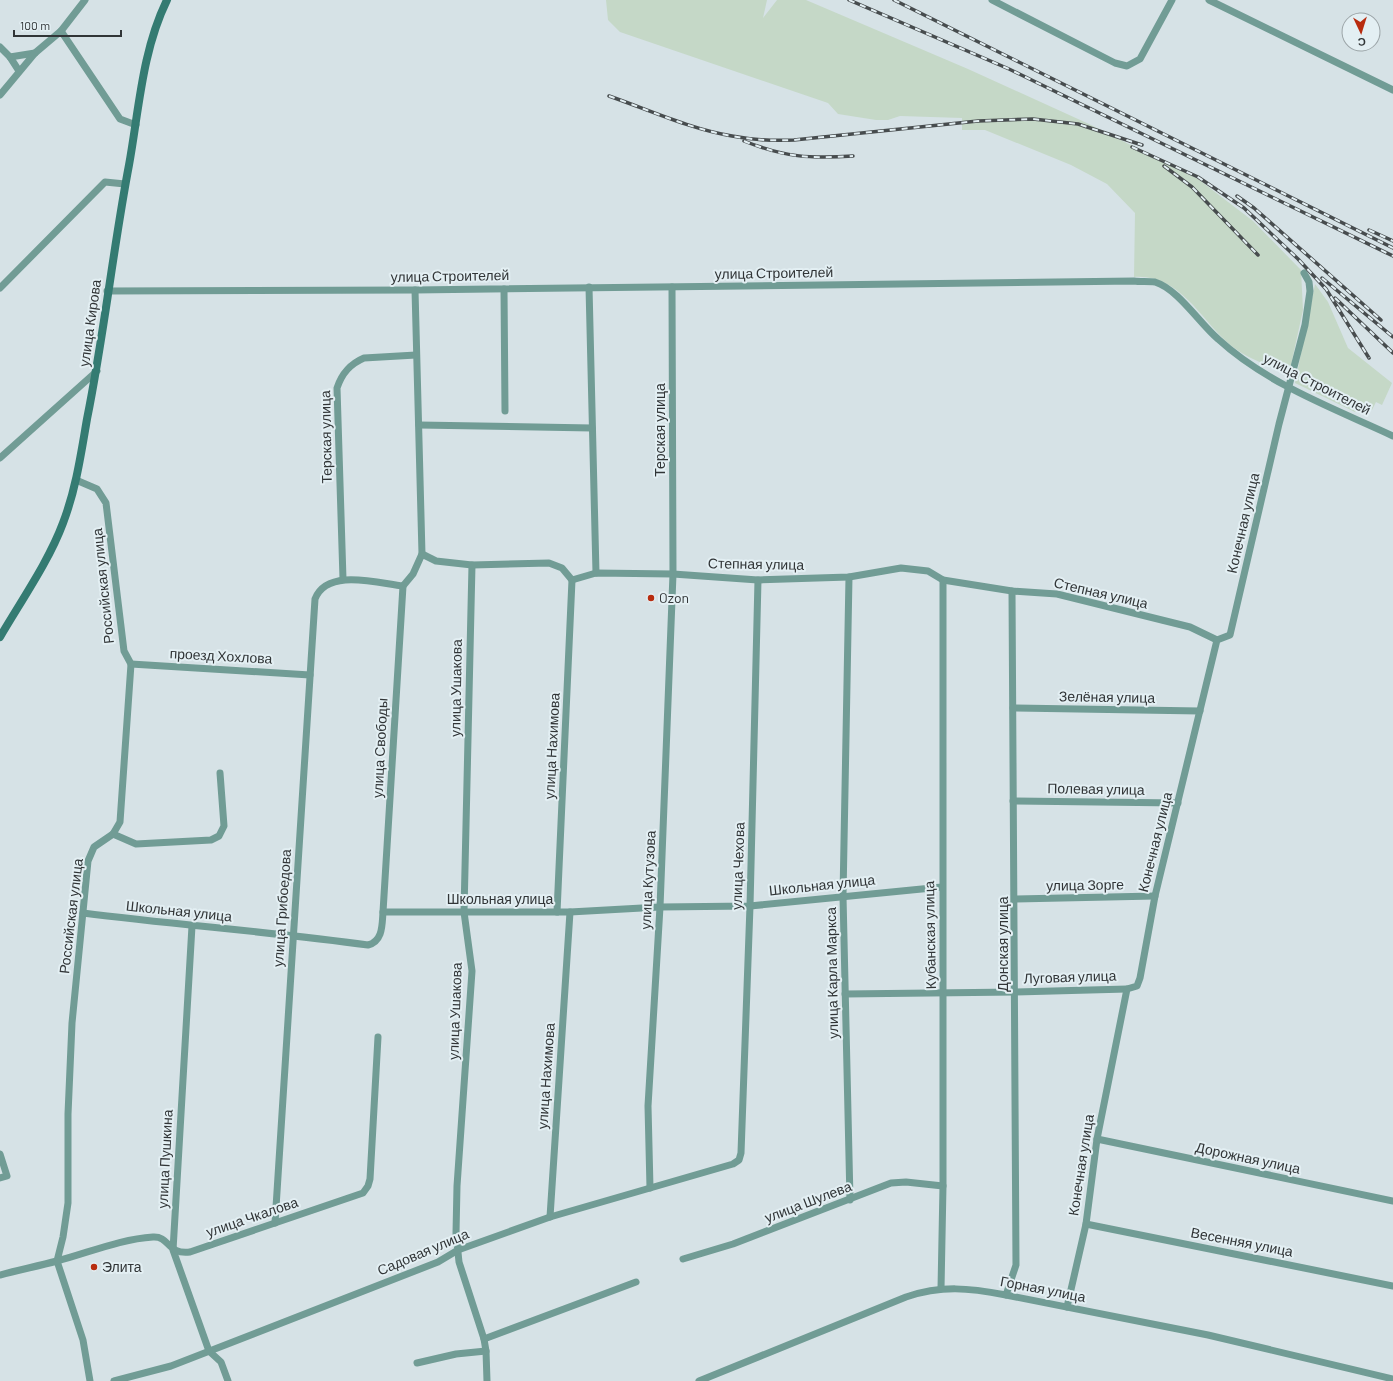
<svg xmlns="http://www.w3.org/2000/svg" width="1393" height="1381" viewBox="0 0 1393 1381" font-family="Barlow,sans-serif">
	<style>
		.green { fill: #c5d8c7 }
		.lines { fill: none; stroke-linecap: round; stroke-linejoin: round }
		.street { stroke: #719c95; stroke-width: 7 }
		.secondary { stroke: #347b72; stroke-width: 8 }
		.rail-casing { stroke: #474c4e; stroke-width: 3.5 }
		.rail { stroke: #e3eff3; stroke-width: 2; stroke-dasharray: 6; stroke-linecap: butt }
		.poi-dot { fill: #b82c0f; stroke: #e3eff3; stroke-width: 1.5 }
		.labels { text-anchor: middle; stroke-width: 4; stroke-linejoin: round; paint-order: stroke }
		.street-label { font-size: 14px; fill: #313537; stroke: #e3eff3 }
		.poi-label { font-size: 14px; fill: #313537; stroke: #e3eff3; text-anchor: start }
	</style>
	<rect width="100%" height="100%" fill="#d6e2e6"/>
	<g class="green">
		<path d="M606 0H767L763 18 777 0H806L968 69 1089 124 1198 179 1253 221 1301 270 1303 310 1291 365 1281 370C1263 364 1242 356 1227 342 1199 317 1179 274 1134 277L1135 213 1107 184 1071 165 985 130H962V118L900 116 888 120H876L838 114 828 103 620 32 608 20Z"/>
		<polygon points="1315,284 1328,302 1348,348 1392,383 1382,405 1376,402 1372,410 1355,412 1295,383"/>
	</g>
	<g class="lines">
		<g class="street">
			<polyline points="992,0 1115,63 1127,66 1140,59 1172,0"/>
			<polyline points="1209,0 1393,90"/>
			<polyline points="61,31 120,119 136,125"/>
			<polyline points="0,47 10,57 19,71"/>
			<polyline points="10,57 35,53"/>
			<polyline points="0,95 35,53 61,31 85,0"/>
			<polyline points="589,287 596,573"/>
			<polyline points="0,288 105,182 125,184"/>
			<polyline points="504,289 505,411"/>
			<polyline points="415,290 422,554"/>
			<path d="M107 291 415 290 1134 281C1140 282 1148 281 1155 282 1178 289 1200 324 1218 339 1267 384 1333 408 1393 436"/>
			<polyline points="419,425 592,428"/>
			<polyline points="0,458 97,371"/>
			<polyline points="76,480 97,489 106,503 124,651 131,664 120,822 113,834 94,847 88,861 72,1023 68,1114 68,1203 63,1237 57,1261 83,1340 90,1381"/>
			<polyline points="472,565 464,912 472,971 457,1186 456,1233 459,1262 484,1339 486,1351 487,1381"/>
			<polyline points="849,577 843,896 850,1200"/>
			<path d="M343 579 337 388C342 373 350 364 364 358L416 355"/>
			<polyline points="131,664 310,675"/>
			<polyline points="1013,708 1200,711"/>
			<polyline points="1013,801 1178,803"/>
			<polyline points="113,834 136,844 211,840 219,836 224,826 220,773"/>
			<polyline points="1016,899 1155,896"/>
			<polyline points="383,912 403,586"/>
			<polyline points="557,912 572,580"/>
			<path d="M83 913C178 925 273 932 368 945 383 941 382 925 383 912H570L660 907 750 906 942 887"/>
			<polyline points="192,926 173,1250 209,1351 221,1362 228,1381"/>
			<polyline points="845,994 1016,992 1127,989"/>
			<polyline points="1097,1139 1393,1201"/>
			<polyline points="0,1154 7,1176 0,1178"/>
			<polyline points="650,1188 648,1106 660,907 673,574 672,287"/>
			<polyline points="550,1217 570,912"/>
			<path d="M275 1223 315 599C327 568 377 583 403 586L413 574 422 554 436 561 472 565 549 563 562 568 572 580 596 573 673 574 758 580 849 577 901 568 928 571 943 580 1012 591 1057 594 1190 627 1217 640"/>
			<polyline points="1086,1224 1393,1286"/>
			<polyline points="683,1259 733,1244 891,1183 906,1182 943,1186"/>
			<path d="M0 1275C19 1270 38 1266 57 1261 88 1253 120 1239 153 1237 170 1236 167 1255 190 1252L363 1193 368 1186 370 1179 378 1037"/>
			<polyline points="941,1289 943,1186 943,580"/>
			<path d="M1006 1295 1016 1265C1016 1040 1015 815 1012 591"/>
			<polyline points="1067,1307 1086,1224 1097,1139 1127,989 1137,986 1140,978 1155,896 1217,640 1230,635 1279,424 1305,325 1310,291 1309,282 1304,273"/>
			<polyline points="484,1339 636,1282"/>
			<polyline points="417,1363 456,1354 486,1351"/>
			<polyline points="114,1381 171,1366 438,1262 458,1250 550,1217 733,1164 739,1160 741,1153 750,906 758,580"/>
			<path d="M699 1381 906 1297C942 1285 969 1288 1006 1295L1208 1335 1393 1379"/>
		</g>
		<path class="secondary" d="M0 637C21 601 49 561 63 523 76 489 81 454 87 419 104 335 113 249 129 165 139 110 142 51 167 0"/>
		<defs>
			<g id="rail">
				<polyline points="849,0 1009,69 1393,256"/>
				<polyline points="894,0 1393,248"/>
				<path d="M609 96C649 110 690 129 732 136 753 140 773 141 794 140L978 121 1033 119 1078 124 1142 145"/>
				<path d="M744 141C784 157 810 159 853 156"/>
				<polyline points="1132,147 1198,177 1244,208 1298,259 1326,289 1369,358"/>
				<polyline points="1164,166 1192,187 1258,255"/>
				<polyline points="1237,196 1254,208 1381,320"/>
				<polyline points="1369,230 1393,241"/>
				<polyline points="1322,278 1393,337"/>
				<polyline points="1335,298 1393,353"/>
			</g>
		</defs>
		<use href="#rail" class="rail-casing"/>
		<use href="#rail" class="rail"/>
	</g>
	<g class="poi-dot">
		<circle cx="651" cy="598" r="4"/>
		<circle cx="94" cy="1267" r="4"/>
	</g>
	<g class="labels">
		<g class="street-label">
			<text transform="translate(774 273) rotate(-1)" y="5">улица Строителей</text>
			<text transform="translate(450 276) rotate(-1)" y="5">улица Строителей</text>
			<text transform="translate(90 323) rotate(-82)" y="5">улица Кирова</text>
			<text transform="translate(1317 384) rotate(27)" y="5">улица Строителей</text>
			<text transform="translate(660 430) rotate(-90)" y="5">Терская улица</text>
			<text transform="translate(326 437) rotate(-91)" y="5">Терская улица</text>
			<text transform="translate(1243 523) rotate(-77)" y="5">Конечная улица</text>
			<text transform="translate(756 564) rotate(1)" y="5">Степная улица</text>
			<text transform="translate(103 586) rotate(-96)" y="5">Российская улица</text>
			<text transform="translate(1101 593) rotate(13)" y="5">Степная улица</text>
			<text transform="translate(221 656) rotate(3)" y="5">проезд Хохлова</text>
			<text transform="translate(456 688) rotate(-89)" y="5">улица Ушакова</text>
			<text transform="translate(1107 697) rotate(1)" y="5">Зелёная улица</text>
			<text transform="translate(552 746) rotate(-87)" y="5">улица Нахимова</text>
			<text transform="translate(380 748) rotate(-87)" y="5">улица Свободы</text>
			<text transform="translate(1096 789) rotate(1)" y="5">Полевая улица</text>
			<text transform="translate(1155 842) rotate(-76)" y="5">Конечная улица</text>
			<text transform="translate(738 866) rotate(-88)" y="5">улица Чехова</text>
			<text transform="translate(648 880) rotate(-87)" y="5">улица Кутузова</text>
			<text transform="translate(822 885) rotate(-6)" y="5">Школьная улица</text>
			<text transform="translate(1085 885) rotate(-1)" y="5">улица Зорге</text>
			<text x="500" y="904">Школьная улица</text>
			<text transform="translate(282 908) rotate(-86)" y="5">улица Грибоедова</text>
			<text transform="translate(179 911) rotate(6)" y="5">Школьная улица</text>
			<text transform="translate(71 916) rotate(-83)" y="5">Российская улица</text>
			<text transform="translate(930 935) rotate(-91)" y="5">Кубанская улица</text>
			<text transform="translate(1003 944) rotate(-90)" y="5">Донская улица</text>
			<text transform="translate(832 973) rotate(-91)" y="5">улица Карла Маркса</text>
			<text transform="translate(1070 977) rotate(-2)" y="5">Луговая улица</text>
			<text transform="translate(455 1011) rotate(-88)" y="5">улица Ушакова</text>
			<text transform="translate(546 1076) rotate(-86)" y="5">улица Нахимова</text>
			<text transform="translate(1248 1158) rotate(12)" y="5">Дорожная улица</text>
			<text transform="translate(165 1159) rotate(-87)" y="5">улица Пушкина</text>
			<text transform="translate(1081 1165) rotate(-81)" y="5">Конечная улица</text>
			<text transform="translate(808 1202) rotate(-21)" y="5">улица Шулева</text>
			<text transform="translate(252 1217) rotate(-19)" y="5">улица Чкалова</text>
			<text transform="translate(1242 1242) rotate(11)" y="5">Весенняя улица</text>
			<text transform="translate(423 1252) rotate(-23)" y="5">Садовая улица</text>
			<text transform="translate(1043 1289) rotate(11)" y="5">Горная улица</text>
		</g>
		<g class="poi-label">
			<text x="659" y="603">Ozon</text>
			<text x="102" y="1272">Элита</text>
		</g>
	</g>
	<g transform="translate(1361 32) rotate(176)"><circle r="19" fill="#e3eff3" stroke="#9ca5a8"/>
	<path d="M0-3L7 15L0 10L-7 15Z" fill="#b82c0f"/>
	<text y="-6" font-size="11" font-weight="bold" text-anchor="middle" fill="#313537">С</text>
	</g>
	<path d="M14 30v6h107v-6" fill="none" stroke="#313537" stroke-width="2"/>
	<text x="20" y="30" font-size="12" fill="#313537" stroke="#e3eff3" stroke-width="3" paint-order="stroke">100 m</text>
</svg>
